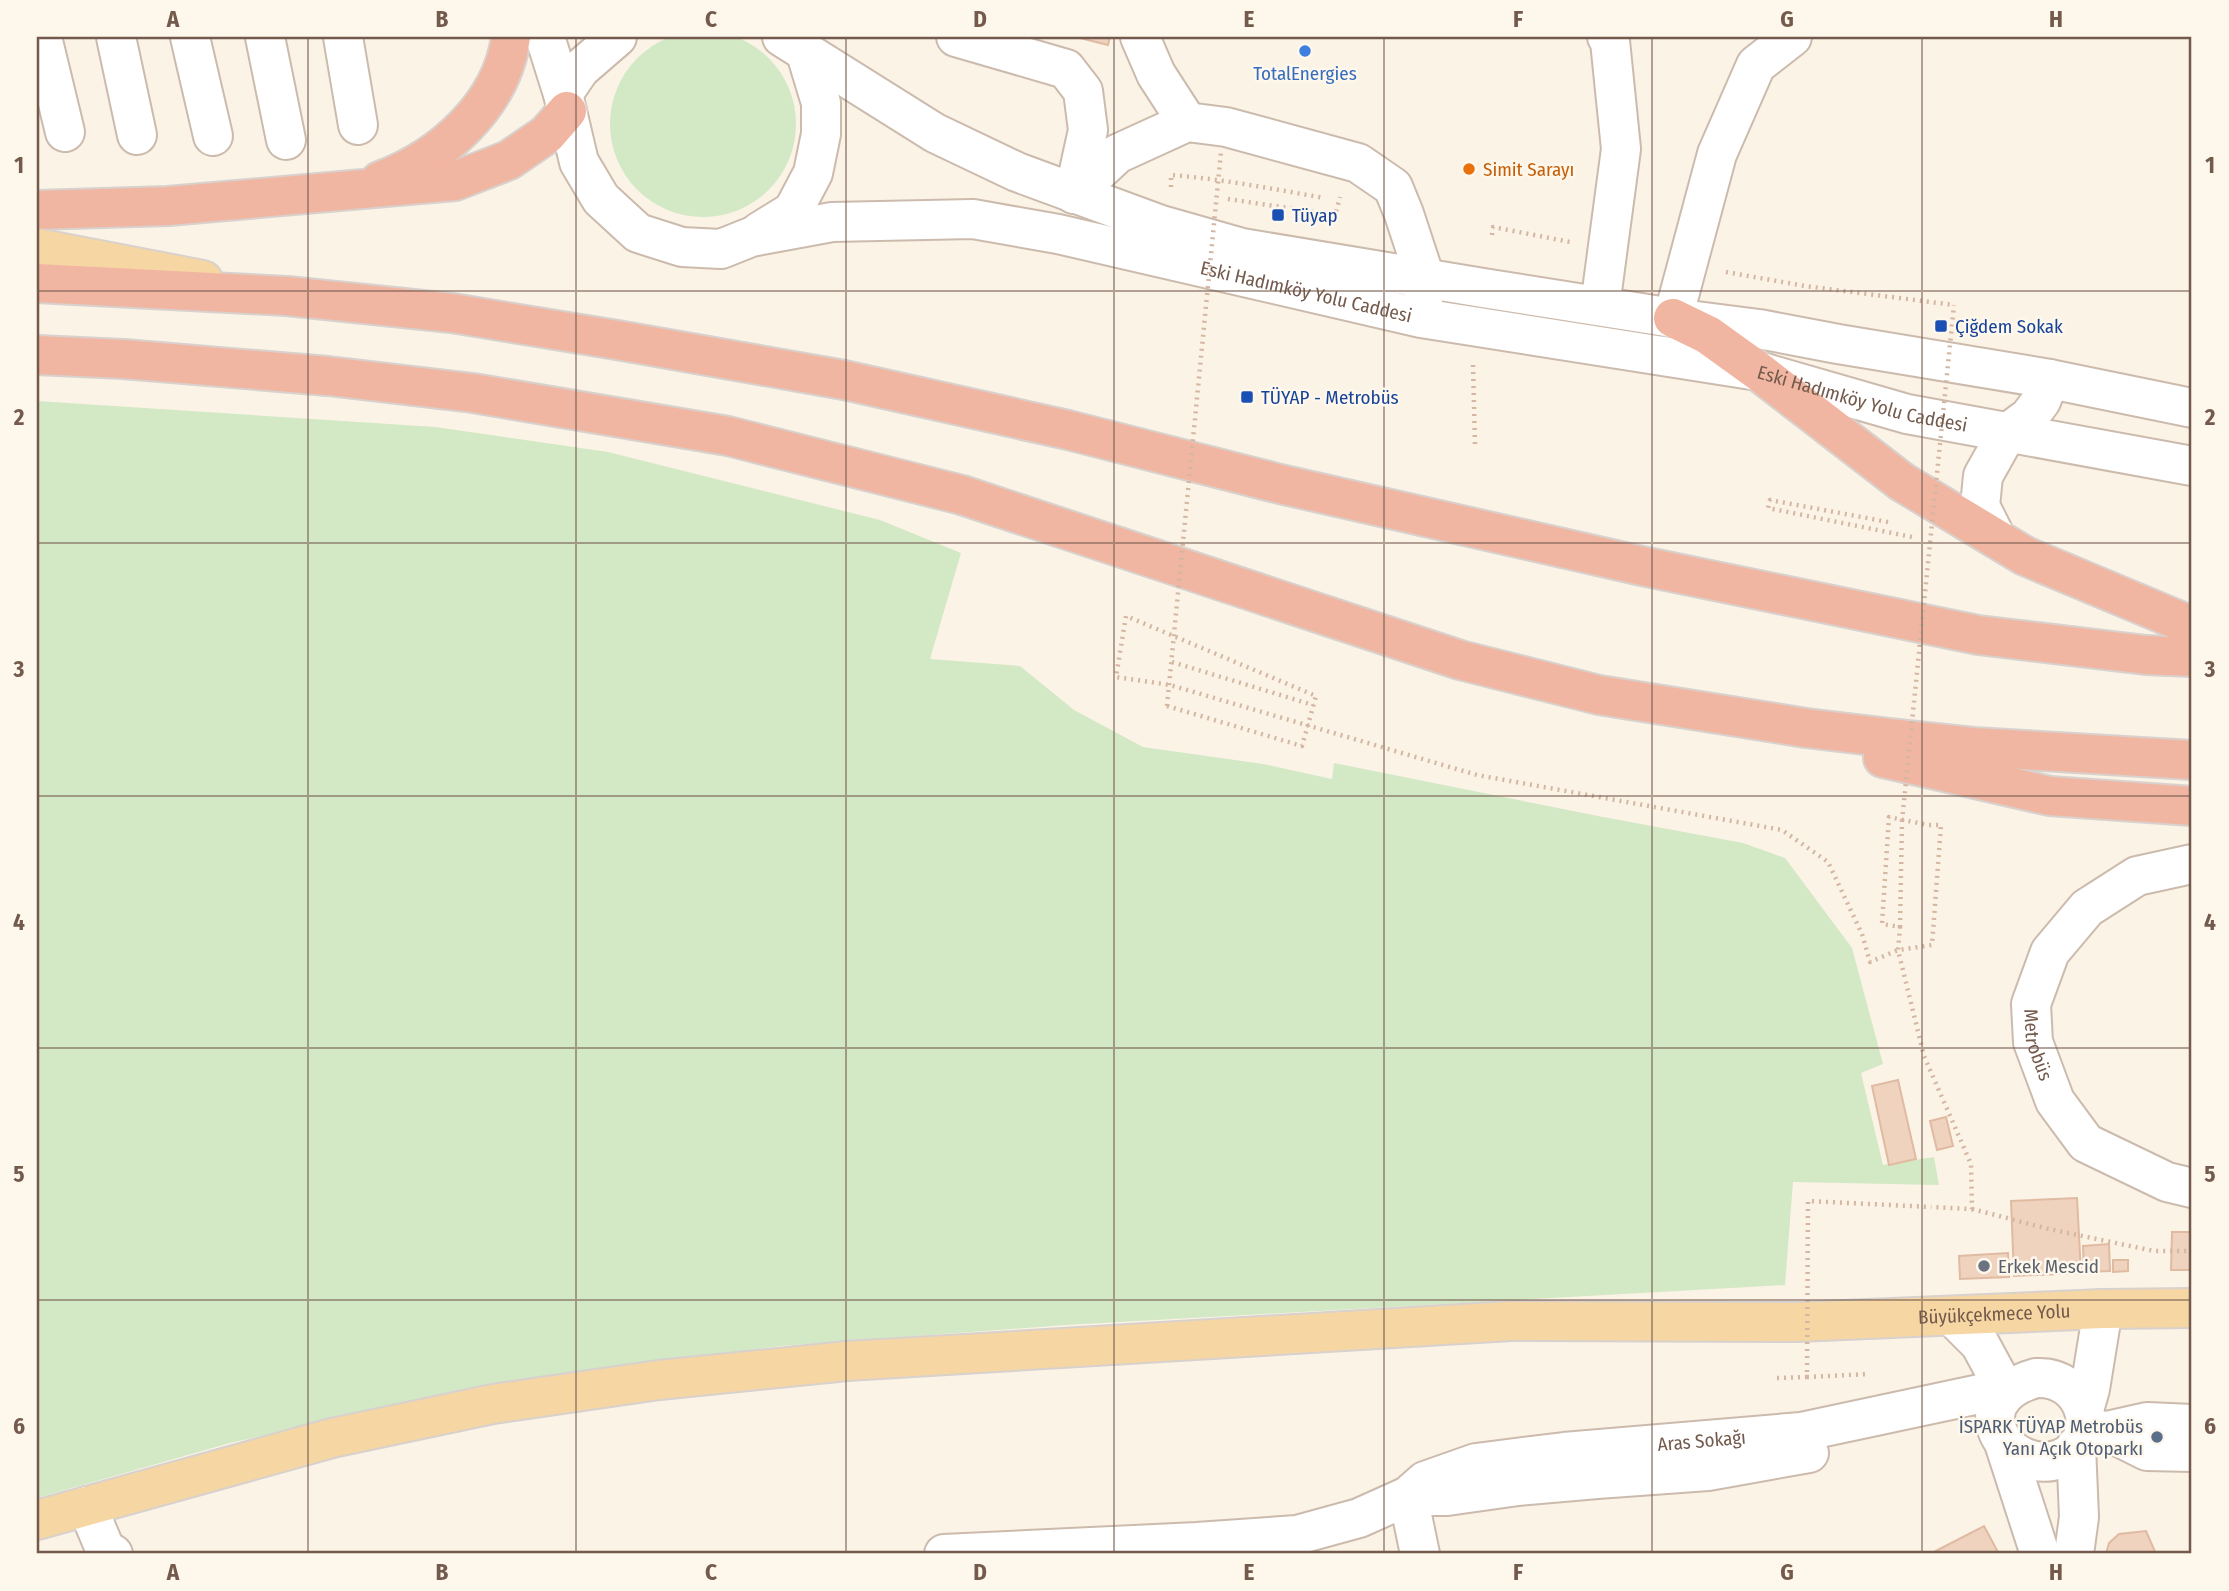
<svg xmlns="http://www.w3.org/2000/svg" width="2229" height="1591" viewBox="0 0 2229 1591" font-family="'Fira Sans Condensed',sans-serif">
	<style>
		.green { fill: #d3e8c5 }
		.building { fill: #efd3bf; stroke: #e0baa1; stroke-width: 2 }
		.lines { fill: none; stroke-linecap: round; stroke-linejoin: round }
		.minor-casing { stroke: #ccbbad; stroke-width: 42 }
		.major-casing { stroke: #d8d1cd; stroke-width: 42 }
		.highway-casing { stroke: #d8d1cd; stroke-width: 42 }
		.path { stroke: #d4b6a2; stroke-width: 4.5; stroke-dasharray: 2 5; stroke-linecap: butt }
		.minor { stroke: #fff; stroke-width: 38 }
		.major { stroke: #f6d7a3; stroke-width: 38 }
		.highway { stroke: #f1b6a1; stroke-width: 38 }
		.path-bridge { stroke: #d4b6a2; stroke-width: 4.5; stroke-dasharray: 2 5; stroke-linecap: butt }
		.grid { fill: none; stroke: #735a4c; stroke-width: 2; stroke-opacity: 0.55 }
		.shop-dot { fill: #3f7fe0; stroke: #fef7ec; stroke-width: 2.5 }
		.food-dot { fill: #e8710a; stroke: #fef7ec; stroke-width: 2.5 }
		.transit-dot { fill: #1a4fb4; stroke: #fef7ec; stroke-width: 2.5 }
		.worship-dot { fill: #6b7280; stroke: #fef7ec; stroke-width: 2.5 }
		.service-dot { fill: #5c6f8a; stroke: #fef7ec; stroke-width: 2.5 }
		.labels { text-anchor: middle; stroke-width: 5; stroke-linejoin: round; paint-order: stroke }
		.shop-label { font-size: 19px; fill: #366cbe; stroke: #fef7ec }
		.food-label { font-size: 19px; fill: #c56008; stroke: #fef7ec; text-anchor: start }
		.transit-label { font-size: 19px; fill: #164399; stroke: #fef7ec; text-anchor: start }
		.street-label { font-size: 19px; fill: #735a4c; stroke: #fef7ec }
		.worship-label { font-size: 19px; fill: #5b616d; stroke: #fef7ec; text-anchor: start }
		.service-label { font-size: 19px; fill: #4e5e75; stroke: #fef7ec; text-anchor: end }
		.neatline { fill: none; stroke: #735a4c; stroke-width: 2.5 }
		.grid-label { font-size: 23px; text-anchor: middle; font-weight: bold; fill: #735a4c }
	</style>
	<rect width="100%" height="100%" fill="#fbf3e6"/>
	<g class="green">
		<circle cx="703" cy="124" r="93"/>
		<polygon points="37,401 435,427 608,452 880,520 961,553 930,659 1020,666 1074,710 1143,747 1263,764 1332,779 1334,763 1598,816 1743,843 1785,858 1852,948 1883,1064 1861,1073 1883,1165 1934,1157 1939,1185 1793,1182 1785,1285 1066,1325 781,1346 512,1381 230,1443 37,1498"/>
	</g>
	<g class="building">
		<polygon points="1076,37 1110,37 1108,45"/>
		<polygon points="1898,1080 1916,1159 1889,1165 1872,1086"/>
		<polygon points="1946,1117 1953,1146 1937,1150 1930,1121"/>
		<polygon points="2077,1198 2081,1273 2014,1276 2011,1201"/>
		<polygon points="2172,1232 2192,1232 2192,1270 2171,1270"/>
		<polygon points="2109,1244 2110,1271 2084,1272 2083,1246"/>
		<polygon points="2008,1253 2009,1277 1960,1279 1959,1256"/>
		<polygon points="2113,1260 2128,1260 2128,1271 2113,1272"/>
		<polygon points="1984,1526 1999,1554 1930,1554"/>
		<polygon points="2146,1531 2156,1554 2106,1554 2109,1543 2119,1534"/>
	</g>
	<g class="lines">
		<defs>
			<g id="minor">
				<polyline points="42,37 65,132"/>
				<polyline points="116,37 137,135"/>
				<polyline points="190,37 213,136"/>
				<polyline points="265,37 286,140"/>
				<polyline points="343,37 358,125"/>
				<path id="s1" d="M545 37 563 94 579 162 601 199 638 233 682 247 721 249 751 237 832 222 973 219 1058 234 1421 318 1758 371 1907 414 2192 466"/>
				<polyline points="782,37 935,133 1017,172 1161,225 1242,248 1483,288 1673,318 1759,329 1838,344 2050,379 2192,408"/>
				<polyline points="956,37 1066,69 1083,91 1088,130 1074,194"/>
				<polyline points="1140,37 1156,74 1187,122"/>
				<polyline points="563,94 580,69 617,37"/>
				<polyline points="1074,194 1117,154 1187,122 1226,127 1358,163 1393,187 1404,214 1425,278 1423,299"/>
				<polyline points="759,232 793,211 813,173 821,134 821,103 805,50"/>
				<polyline points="1600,306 1621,149 1610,41 1607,37"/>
				<polyline points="1673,318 1717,154 1756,65 1792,37"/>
				<polyline points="1996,538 1980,506 1983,476 2007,433 2029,417 2041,401 2050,379"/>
				<path id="s2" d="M2192 864 2137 876 2087 908 2050 952 2031 1004 2033 1042 2055 1101 2086 1143 2167 1182 2192 1188"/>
				<polyline points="1952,1316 1980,1344 2006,1392"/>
				<path d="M2036 1378C2087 1375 2105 1442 2060 1459 2009 1477 1956 1401 2036 1378Z"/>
				<polyline points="2084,1410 2090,1389 2103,1309"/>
				<polyline points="2084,1428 2107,1431 2147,1451 2192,1452"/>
				<polyline points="2107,1431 2147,1422 2192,1424"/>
				<polyline points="2004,1443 2040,1554"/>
				<polyline points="1408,1496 1420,1554"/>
				<polyline points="1424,1496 1447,1496 1518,1486 1597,1479 1708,1471 1809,1453"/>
				<polyline points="87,1506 105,1549 113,1554"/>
				<path id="s3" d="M944 1554 1197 1542 1297 1535 1359 1518 1408 1496 1425 1481 1476 1463 1564 1452 1801 1432 1984 1393 2002 1398"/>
				<polyline points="2074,1554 2079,1517 2076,1446"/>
			</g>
			<g id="major">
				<polyline points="37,248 203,280"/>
				<path id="s4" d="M37 1520 332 1438 493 1404 659 1380 847 1361 1511 1321 1797 1322 2103 1309 2192 1308"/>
			</g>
			<g id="highway">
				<path d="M380 181C442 158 502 105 511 37"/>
				<polyline points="37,210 168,206 455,181 509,160 547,134 567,111"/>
				<polyline points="37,283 287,296 452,313 617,340 844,380 1068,430 1280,484 1642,566 1978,635 2146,655 2192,657"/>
				<polyline points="1673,318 1708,335 1758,371 1902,482 2025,556 2192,626"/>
				<polyline points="37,355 123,359 328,376 473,393 728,436 962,495 1460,660 1599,695 1806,728 1890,738 1973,747 2192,760"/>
				<polyline points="1883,758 2050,796 2192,806"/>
			</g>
		</defs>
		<use href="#minor" class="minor-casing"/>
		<use href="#major" class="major-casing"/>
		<use href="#highway" class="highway-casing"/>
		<g class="path">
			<path d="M1171 187V175C1223 179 1273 189 1324 198"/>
			<polyline points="1228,199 1335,215 1340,197"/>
			<polyline points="1492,235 1493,227 1570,242"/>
			<polyline points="1726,272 1805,286 1954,305"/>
			<polyline points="1473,365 1475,446"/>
			<polyline points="1888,522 1770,500 1768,508 1912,537"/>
			<polyline points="1172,662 1313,705"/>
			<polyline points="1167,706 1302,746 1316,696 1126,616 1116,677 1170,685 1477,775 1782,830 1828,862 1862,934 1870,962 1898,950 1932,945 1941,825 1928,825 1889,817 1882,924 1900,927 1898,950 1924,1056 1971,1164 1972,1209 1931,1207"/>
			<polyline points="1900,927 1902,821"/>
			<polyline points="1972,1209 2049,1229 2154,1251 2192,1251"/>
			<polyline points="1807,1377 1869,1374"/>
		</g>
		<use href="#minor" class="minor"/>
		<use href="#major" class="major"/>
		<use href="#highway" class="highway"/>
		<g class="path-bridge">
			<polyline points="1167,706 1221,152"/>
			<polyline points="1902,821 1954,305"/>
			<polyline points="1777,1378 1807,1377 1808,1201 1931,1207"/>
		</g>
	</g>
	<path class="grid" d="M308 37V1554M576 37V1554M846 37V1554M1114 37V1554M1384 37V1554M1652 37V1554M1922 37V1554M37 291H2192M37 543H2192M37 796H2192M37 1048H2192M37 1300H2192"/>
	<circle class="shop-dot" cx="1305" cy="51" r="7"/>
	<circle class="food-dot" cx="1469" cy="169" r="7"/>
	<g class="transit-dot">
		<rect x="1271" y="208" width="14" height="14" rx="3.5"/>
		<rect x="1934" y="319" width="14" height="14" rx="3.5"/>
		<rect x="1240" y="390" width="14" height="14" rx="3.5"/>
	</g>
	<circle class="worship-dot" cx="1984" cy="1266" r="7"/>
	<circle class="service-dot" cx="2157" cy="1437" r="7"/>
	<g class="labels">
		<g class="shop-label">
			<text x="1305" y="80">TotalEnergies</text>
		</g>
		<g class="food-label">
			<text x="1483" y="176">Simit Sarayı</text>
		</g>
		<g class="transit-label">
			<text x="1292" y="222">Tüyap</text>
			<text x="1955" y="333">Çiğdem Sokak</text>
			<text x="1261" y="404">TÜYAP - Metrobüs</text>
		</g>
		<g class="street-label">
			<text dy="7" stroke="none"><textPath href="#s1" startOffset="905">Eski Hadımköy Yolu Caddesi</textPath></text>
			<text dy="7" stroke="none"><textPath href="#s1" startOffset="1472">Eski Hadımköy Yolu Caddesi</textPath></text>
			<text dy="7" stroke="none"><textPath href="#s2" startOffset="270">Metrobüs</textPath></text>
			<text dy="7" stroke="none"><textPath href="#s4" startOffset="1976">Büyükçekmece Yolu</textPath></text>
			<text dy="7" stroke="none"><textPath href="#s3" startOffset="775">Aras Sokağı</textPath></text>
		</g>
		<g class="worship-label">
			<text x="1998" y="1273">Erkek Mescid</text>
		</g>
		<g class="service-label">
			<text x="2143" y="1433">İSPARK TÜYAP Metrobüs<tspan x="2143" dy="22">Yanı Açık Otoparkı</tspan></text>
		</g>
	</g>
	<rect width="2229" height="1591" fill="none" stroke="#fef7ec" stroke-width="77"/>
	<rect x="38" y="38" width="2152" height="1514" class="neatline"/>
	<g class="grid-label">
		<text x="173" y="27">A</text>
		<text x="442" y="27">B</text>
		<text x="711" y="27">C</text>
		<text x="980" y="27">D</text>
		<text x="1249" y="27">E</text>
		<text x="1518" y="27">F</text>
		<text x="1787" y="27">G</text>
		<text x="2056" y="27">H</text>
		<text x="19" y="173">1</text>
		<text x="2210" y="173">1</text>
		<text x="19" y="425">2</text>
		<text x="2210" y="425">2</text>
		<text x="19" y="677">3</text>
		<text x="2210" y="677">3</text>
		<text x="19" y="930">4</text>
		<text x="2210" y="930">4</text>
		<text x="19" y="1182">5</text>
		<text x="2210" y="1182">5</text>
		<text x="19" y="1434">6</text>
		<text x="2210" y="1434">6</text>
		<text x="173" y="1580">A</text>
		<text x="442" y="1580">B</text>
		<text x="711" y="1580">C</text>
		<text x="980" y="1580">D</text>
		<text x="1249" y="1580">E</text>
		<text x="1518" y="1580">F</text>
		<text x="1787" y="1580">G</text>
		<text x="2056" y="1580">H</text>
	</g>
</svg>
